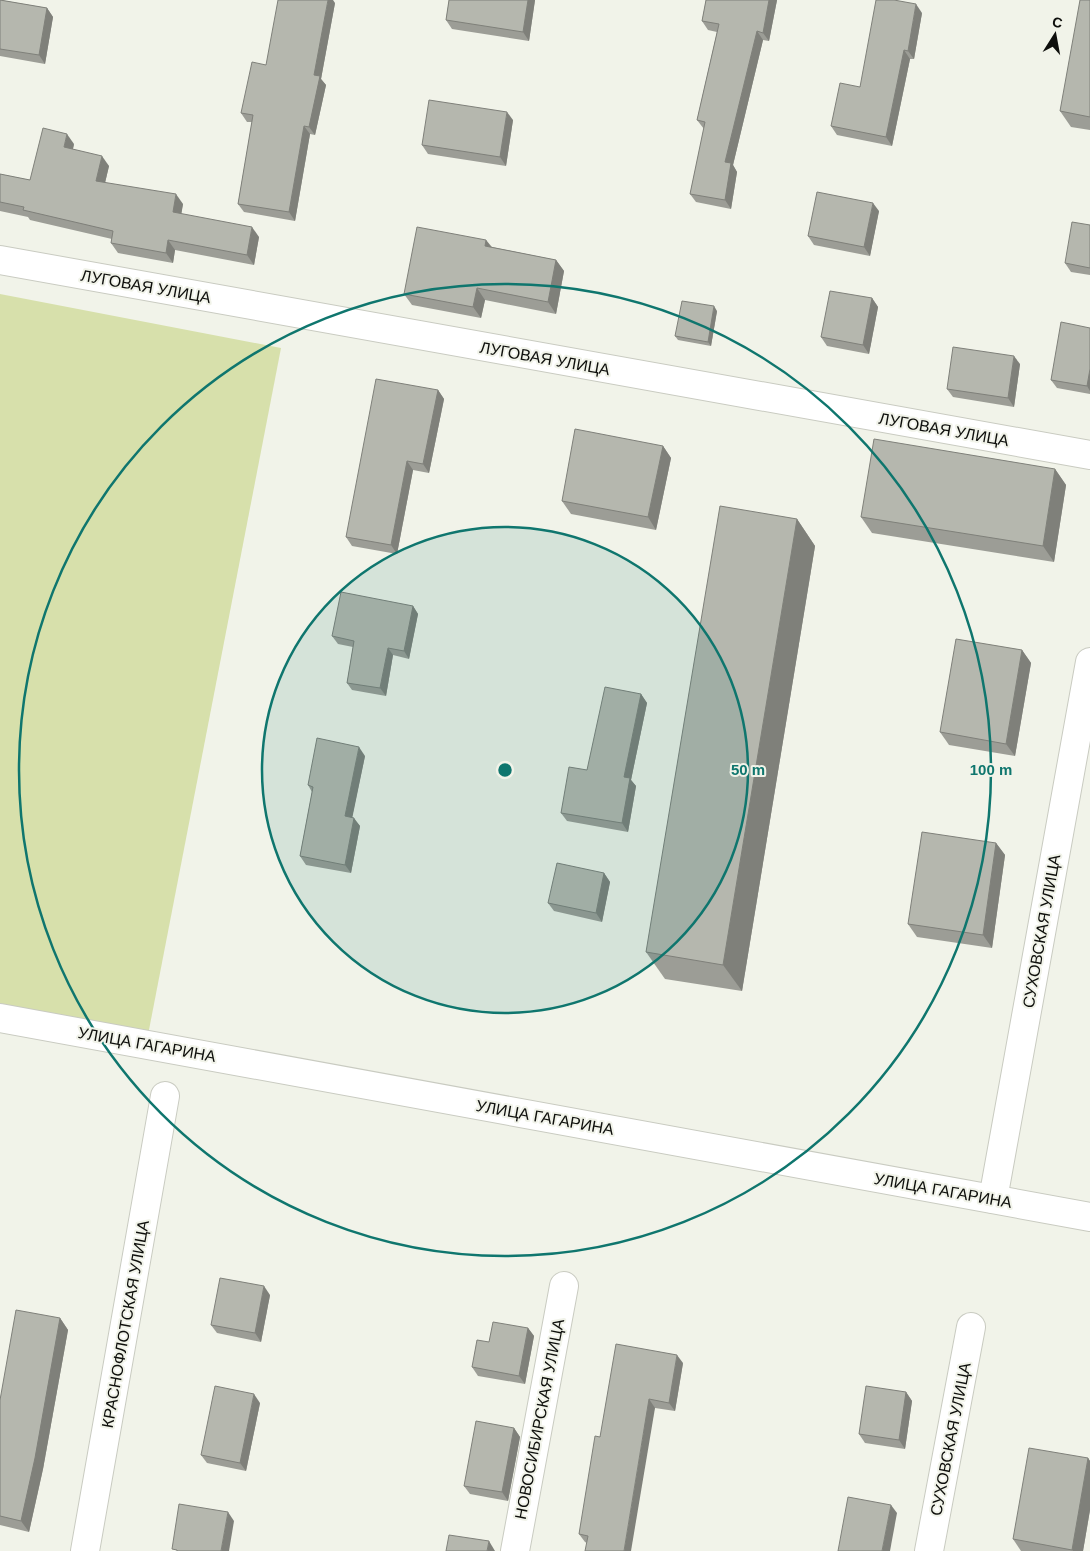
<svg xmlns="http://www.w3.org/2000/svg" width="1090" height="1551" viewBox="0 0 1090 1551" font-family="Arial,sans-serif">
	<style>
		.green { fill: #d7e0ab }
		.lines { fill: none; stroke-linecap: round; stroke-linejoin: round }
		.minor-casing { stroke: #c9cbc1; stroke-width: 30 }
		.tertiary-casing { stroke: #c9cbc1; stroke-width: 30 }
		.minor { stroke: #fff; stroke-width: 28 }
		.tertiary { stroke: #fff; stroke-width: 28 }
		.wall { fill: #9c9d96 }
		.shaded-wall { fill: #7f807a }
		.building { fill: #b5b7ae; stroke: #7f807a }
		.ring { fill: none; stroke: #0f766e; stroke-width: 2.5 }
		.labels { text-anchor: middle; stroke-width: 4; stroke-linejoin: round; paint-order: stroke }
		.street-label { font-size: 16px; fill: #0e0f0c; stroke: #f1f3e9 }
		.centre { fill: #0f766e; stroke: #f1f3e9; stroke-width: 2.5 }
		.ring-label { font-size: 15px; text-anchor: middle; font-weight: bold; fill: #0f766e; stroke: #f1f3e9; stroke-width: 4; stroke-linejoin: round; paint-order: stroke }
	</style>
	<rect width="100%" height="100%" fill="#f1f3e9"/>
	<polygon class="green" points="0,294 281,348 148,1035 0,1006"/>
	<g class="lines">
		<defs>
			<g id="minor">
				<polyline points="0,260 1090,455"/>
				<polyline points="993,1199 1090,662"/>
				<polyline points="85,1551 165,1096"/>
				<polyline points="515,1551 564,1286"/>
				<polyline points="929,1551 971,1327"/>
			</g>
			<polyline id="tertiary" points="0,1018 1090,1217"/>
		</defs>
		<use href="#minor" class="minor-casing"/>
		<use href="#tertiary" class="tertiary-casing"/>
		<use href="#minor" class="minor"/>
		<use href="#tertiary" class="tertiary"/>
	</g>
	<g class="wall">
		<polygon points="0,0 47,8 53,17 45,64 0,56"/>
		<polygon points="449,0 535,0 529,41 452,29 446,20"/>
		<polygon points="706,0 777,0 769,41 763,40 733,165 737,172 731,209 696,202 690,194 704,129 697,120 717,32 708,30 702,21"/>
		<polygon points="1090,0 1090,130 1071,127 1060,111"/>
		<polygon points="335,3 321,79 326,85 315,135 310,134 295,221 244,212 238,204 252,122 247,122 241,113 266,65"/>
		<polygon points="922,13 914,59 910,59 892,146 837,135 831,126 860,87"/>
		<polygon points="513,120 506,166 428,154 422,145"/>
		<polygon points="74,144 73,149 109,166 105,183 183,204 181,214 259,237 254,265 175,250 173,263 118,253 111,243 112,239 30,220 28,217 0,211 0,174 30,180"/>
		<polygon points="879,211 870,256 814,245 808,236"/>
		<polygon points="1090,225 1090,275 1071,272 1065,263"/>
		<polygon points="486,240 492,247 556,260 564,271 556,314 485,300 481,318 412,305 404,294"/>
		<polygon points="872,298 878,307 869,354 827,346 821,337"/>
		<polygon points="717,311 711,346 678,340 675,336"/>
		<polygon points="1090,328 1090,394 1057,388 1051,380"/>
		<polygon points="1020,364 1014,407 953,397 947,389"/>
		<polygon points="438,390 444,399 429,473 413,470 397,554 352,546 346,537"/>
		<polygon points="663,446 671,458 656,530 571,514 562,501"/>
		<polygon points="1055,469 1066,485 1054,562 872,533 861,517"/>
		<polygon points="797,519 815,546 742,991 665,979 646,952"/>
		<polygon points="413,606 418,614 409,659 393,655 386,696 352,690 347,683 353,647 338,644 332,636"/>
		<polygon points="1022,650 1031,663 1015,756 949,745 940,732"/>
		<polygon points="641,694 647,703 631,780 636,786 628,832 567,821 561,813 587,770"/>
		<polygon points="365,756 352,817 360,826 351,873 306,865 300,856 312,792 308,785"/>
		<polygon points="996,843 1005,855 992,948 917,937 908,924"/>
		<polygon points="604,873 610,882 602,922 554,911 548,903"/>
		<polygon points="270,1295 261,1342 217,1333 211,1325"/>
		<polygon points="60,1318 68,1330 43,1469 29,1532 0,1525 0,1400"/>
		<polygon points="528,1328 534,1336 525,1384 478,1376 472,1367 489,1342"/>
		<polygon points="683,1363 675,1411 655,1408 587,1543 585,1542 579,1534 600,1437"/>
		<polygon points="906,1392 912,1401 905,1449 865,1443 859,1434"/>
		<polygon points="260,1403 246,1471 207,1463 201,1455"/>
		<polygon points="514,1428 520,1437 508,1501 470,1494 464,1486"/>
		<polygon points="1088,1458 1090,1461 1090,1510 1083,1551 1021,1551 1013,1539"/>
	</g>
	<g class="shaded-wall">
		<polygon points="328,0 333,0 335,3 321,79 326,85 315,135 309,127 314,75"/>
		<polygon points="528,0 535,0 529,41 523,32"/>
		<polygon points="769,0 777,0 769,41 763,33"/>
		<polygon points="916,4 922,13 914,59 908,51"/>
		<polygon points="47,8 53,17 45,64 39,55"/>
		<polygon points="757,31 763,40 733,165 737,172 731,209 725,200 725,162"/>
		<polygon points="904,50 910,59 892,146 886,137"/>
		<polygon points="507,112 513,120 506,166 500,157"/>
		<polygon points="304,126 310,134 295,221 289,212"/>
		<polygon points="67,134 74,144 71,157 64,147"/>
		<polygon points="102,156 109,166 103,191 96,181"/>
		<polygon points="176,194 183,204 180,222 173,212"/>
		<polygon points="873,203 879,211 870,256 864,247"/>
		<polygon points="252,227 259,237 254,265 247,255"/>
		<polygon points="168,240 175,250 173,263 166,253"/>
		<polygon points="486,240 494,251 485,246"/>
		<polygon points="556,260 564,271 556,314 548,302"/>
		<polygon points="477,288 485,300 481,318 473,307"/>
		<polygon points="872,298 878,307 869,354 863,345"/>
		<polygon points="714,306 717,311 711,346 708,342"/>
		<polygon points="1014,356 1020,364 1014,407 1008,398"/>
		<polygon points="1090,369 1090,391 1087,386"/>
		<polygon points="438,390 444,399 429,473 423,464"/>
		<polygon points="663,446 671,458 656,530 648,517"/>
		<polygon points="407,461 413,470 397,554 391,545"/>
		<polygon points="1055,469 1066,485 1054,562 1043,546"/>
		<polygon points="797,519 815,546 742,991 723,965"/>
		<polygon points="413,606 418,614 409,659 404,651"/>
		<polygon points="388,648 393,655 386,696 380,688"/>
		<polygon points="1022,650 1031,663 1015,756 1006,744"/>
		<polygon points="641,694 647,703 631,780 636,786 628,832 622,823 624,777"/>
		<polygon points="359,747 365,756 351,824 345,816"/>
		<polygon points="354,818 360,826 351,873 345,865"/>
		<polygon points="996,843 1005,855 992,948 983,935"/>
		<polygon points="604,873 610,882 602,922 596,913"/>
		<polygon points="264,1286 270,1295 261,1342 255,1333"/>
		<polygon points="60,1318 68,1330 43,1469 29,1532 21,1521"/>
		<polygon points="528,1328 534,1336 525,1384 519,1376"/>
		<polygon points="677,1355 683,1363 675,1411 669,1403"/>
		<polygon points="906,1392 912,1401 905,1449 899,1440"/>
		<polygon points="254,1394 260,1403 246,1471 240,1463"/>
		<polygon points="649,1399 655,1408 631,1551 624,1551"/>
		<polygon points="514,1428 520,1437 508,1501 502,1492"/>
		<polygon points="1088,1458 1090,1461 1090,1510 1083,1551 1073,1551 1072,1550"/>
		<polygon points="891,1505 897,1513 890,1551 882,1551"/>
		<polygon points="228,1512 234,1521 229,1551 221,1551"/>
		<polygon points="489,1541 495,1551 487,1551"/>
	</g>
	<g class="building">
		<polygon points="0,0 47,8 39,55 0,49"/>
		<polygon points="278,0 328,0 314,75 320,76 309,127 304,126 289,212 238,204 253,115 241,113 252,62 266,65"/>
		<polygon points="449,0 528,0 523,32 446,20"/>
		<polygon points="706,0 769,0 763,33 757,31 725,162 731,163 725,200 690,194 705,122 697,120 719,24 702,21"/>
		<polygon points="876,0 894,0 916,4 908,51 904,50 886,137 831,126 840,83 860,87"/>
		<polygon points="1080,0 1090,0 1090,117 1060,111"/>
		<polygon points="429,100 507,112 500,157 422,145"/>
		<polygon points="43,128 67,134 64,147 102,156 96,181 176,194 173,212 252,227 247,255 168,240 166,253 111,243 113,231 23,210 24,207 0,202 0,174 30,180"/>
		<polygon points="817,192 873,203 864,247 808,236"/>
		<polygon points="1072,222 1090,225 1090,268 1065,263"/>
		<polygon points="417,227 486,240 485,246 556,260 548,302 477,288 473,307 404,294"/>
		<polygon points="830,291 872,298 863,345 821,337"/>
		<polygon points="682,301 714,306 708,342 675,336"/>
		<polygon points="1061,322 1090,328 1090,369 1087,386 1051,380"/>
		<polygon points="953,347 1014,356 1008,398 947,389"/>
		<polygon points="376,379 438,390 423,464 407,461 391,545 346,537"/>
		<polygon points="575,429 663,446 648,517 562,501"/>
		<polygon points="874,439 1055,469 1043,546 861,517"/>
		<polygon points="720,506 797,519 723,965 646,952"/>
		<polygon points="341,592 413,606 404,651 388,648 380,688 347,683 354,641 332,636"/>
		<polygon points="956,639 1022,650 1006,744 940,732"/>
		<polygon points="605,687 641,694 624,777 630,778 622,823 561,813 569,767 587,770"/>
		<polygon points="317,738 359,747 345,816 354,818 345,865 300,856 313,787 308,785"/>
		<polygon points="922,832 996,843 983,935 908,924"/>
		<polygon points="557,863 604,873 596,913 548,903"/>
		<polygon points="220,1278 264,1286 255,1333 211,1325"/>
		<polygon points="16,1310 60,1318 35,1458 21,1521 0,1516 0,1400"/>
		<polygon points="493,1322 528,1328 519,1376 472,1367 477,1340 489,1342"/>
		<polygon points="616,1344 677,1355 669,1403 649,1399 624,1551 585,1551 588,1536 579,1534 595,1436 600,1437"/>
		<polygon points="215,1386 254,1394 240,1463 201,1455"/>
		<polygon points="866,1386 906,1392 899,1440 859,1434"/>
		<polygon points="476,1421 514,1428 502,1492 464,1486"/>
		<polygon points="1029,1448 1088,1458 1072,1550 1013,1539"/>
		<polygon points="848,1497 891,1505 882,1551 838,1551"/>
		<polygon points="179,1504 228,1512 221,1551 177,1551 177,1550 172,1549"/>
		<polygon points="449,1535 489,1541 487,1551 446,1551"/>
	</g>
	<circle cx="505" cy="770" r="243" fill="#0f766e" fill-opacity=".12"/>
	<g class="ring">
		<circle cx="505" cy="770" r="243"/>
		<circle cx="505" cy="770" r="486"/>
	</g>
	<g class="labels">
		<g class="street-label">
			<text transform="translate(146 286) rotate(10)" y="6">ЛУГОВАЯ УЛИЦА</text>
			<text transform="translate(545 358) rotate(10)" y="6">ЛУГОВАЯ УЛИЦА</text>
			<text transform="translate(944 429) rotate(10)" y="6">ЛУГОВАЯ УЛИЦА</text>
			<text transform="translate(1041 931) rotate(-80)" y="6">СУХОВСКАЯ УЛИЦА</text>
			<text transform="translate(147 1044) rotate(10)" y="6">УЛИЦА ГАГАРИНА</text>
			<text transform="translate(545 1117) rotate(10)" y="6">УЛИЦА ГАГАРИНА</text>
			<text transform="translate(943 1190) rotate(10)" y="6">УЛИЦА ГАГАРИНА</text>
			<text transform="translate(125 1324) rotate(-80)" y="6">КРАСНОФЛОТСКАЯ УЛИЦА</text>
			<text transform="translate(539 1419) rotate(-79)" y="6">НОВОСИБИРСКАЯ УЛИЦА</text>
			<text transform="translate(950 1439) rotate(-79)" y="6">СУХОВСКАЯ УЛИЦА</text>
		</g>
	</g>
	<circle cx="505" cy="770" r="8" class="centre"/>
	<g class="ring-label">
		<text x="748" y="775">50 m</text>
		<text x="991" y="775">100 m</text>
	</g>
	<g transform="translate(1055 35) rotate(11)" stroke="#f1f3e9" stroke-width="4" paint-order="stroke">
	<path d="M0-4L9 19L0 12L-9 19Z" fill="#0e0f0c"/>
	<text y="-8" font-size="14" font-weight="bold" text-anchor="middle" fill="#0e0f0c">С</text>
	</g>
</svg>
